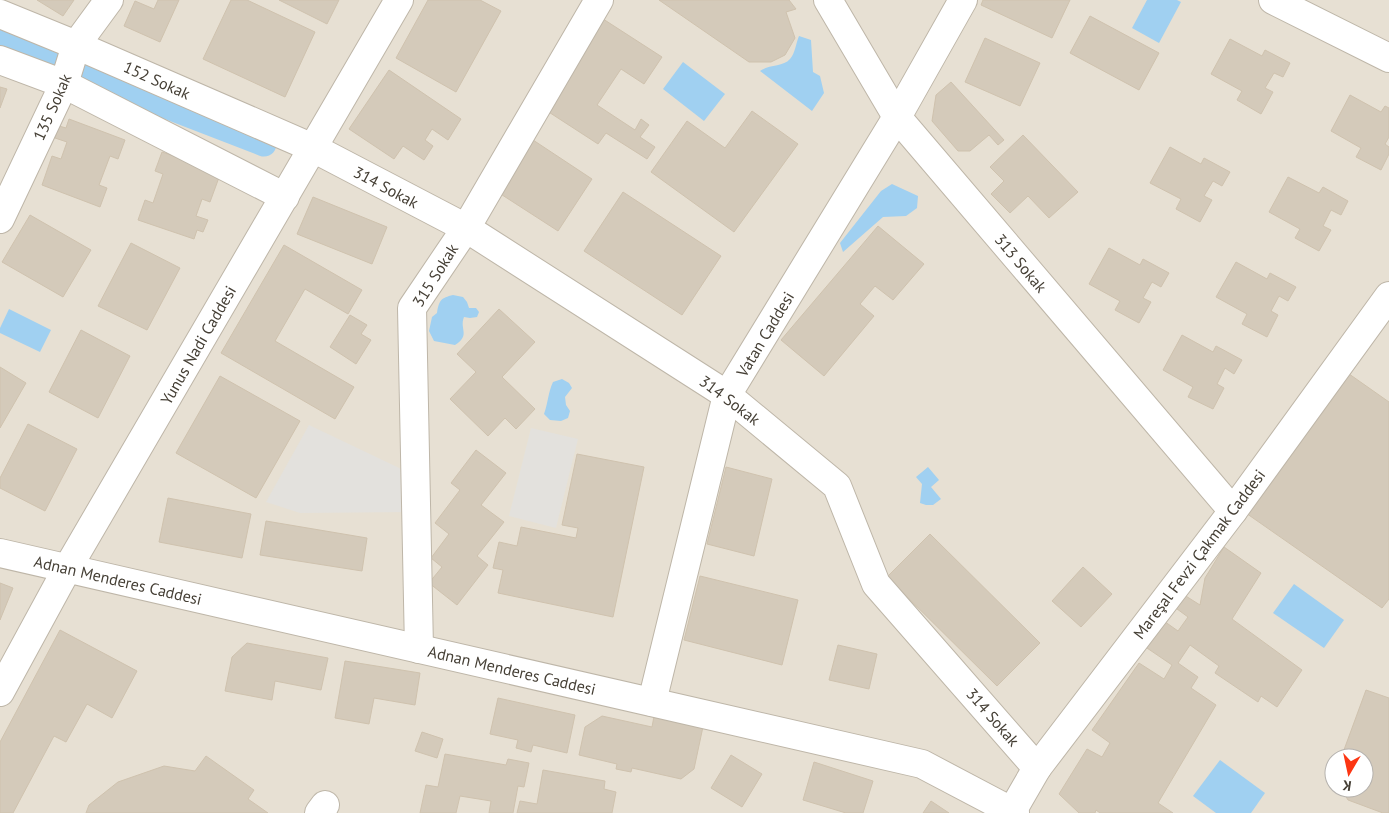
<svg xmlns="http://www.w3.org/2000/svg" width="1389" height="813" viewBox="0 0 1389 813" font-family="'PT Sans',sans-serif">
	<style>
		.residential { fill: #e7e0d3; fill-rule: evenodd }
		.parking { fill: #e3e1dd }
		.water { fill: #a0d0f1 }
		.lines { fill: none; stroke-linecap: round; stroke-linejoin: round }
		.canal { stroke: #a0d0f1; stroke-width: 25 }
		.building { fill: #d4caba; stroke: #cfc2ae }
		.minor-casing { stroke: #beb6a8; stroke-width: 30 }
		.tertiary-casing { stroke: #beb6a8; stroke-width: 30 }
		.minor { stroke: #fff; stroke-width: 28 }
		.tertiary { stroke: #fff; stroke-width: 28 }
		.labels { text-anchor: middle; stroke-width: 4; stroke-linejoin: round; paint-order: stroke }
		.street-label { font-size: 16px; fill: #453f35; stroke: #fff }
	</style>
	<rect width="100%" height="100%" fill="#f3efe5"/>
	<path class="residential" d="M0 0H1389V813H0ZM1334 758H1364V788H1334Z"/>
	<g class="parking">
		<polygon points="309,425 416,476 416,512 300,513 266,502"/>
		<polygon points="531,428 578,439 556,528 509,516"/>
	</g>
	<g class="water">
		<polygon points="1147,0 1177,0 1181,2 1159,43 1132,28"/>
		<path d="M799 36 811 40 813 72 820 76 824 93 812 111 760 71C770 64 783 67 790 59 795 54 796 43 799 36Z"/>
		<polygon points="683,62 725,94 704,121 663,89"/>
		<polygon points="892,184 918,196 917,208 906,216 883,217 843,252 840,243 881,191"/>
		<path d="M453 295 463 297 467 302 469 308H476L479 312 477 317 470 318 464 317C459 329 471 335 455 345L434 341 429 331 432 317 437 313C439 300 441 298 453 295Z"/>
		<polygon points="9,309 51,330 40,352 0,333 0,328"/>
		<path d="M562 379 569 383 572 388 565 397 566 405 570 411 568 418 561 421 550 420 544 414C548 403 548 393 553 382Z"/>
		<polygon points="928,467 939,480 931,487 941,499 933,505 926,505 920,503 922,484 916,477"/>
		<polygon points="1294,584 1344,620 1324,648 1273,613"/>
		<polygon points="1220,760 1265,793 1251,813 1216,813 1193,796"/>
	</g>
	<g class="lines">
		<polyline class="canal" points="0,42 264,144"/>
	</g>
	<g class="building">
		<polygon points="37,0 74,0 63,16"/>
		<polygon points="158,0 179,0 160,42 124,26 135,1 154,9"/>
		<polygon points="231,0 247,0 315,32 285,97 203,59"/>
		<polygon points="279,0 339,0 327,24"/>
		<polygon points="428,0 480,0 501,11 456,92 396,58"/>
		<polygon points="659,0 789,0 796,9 786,12 795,38 785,55 771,62 749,62"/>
		<polygon points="983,0 1070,0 1052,38 981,5"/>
		<polygon points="1090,16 1159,53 1139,90 1070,53"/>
		<polygon points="600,17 662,57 644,84 621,69 597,105 635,130 641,119 649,125 640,137 655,147 647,159 606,133 598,144 541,107"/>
		<polygon points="985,38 1040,63 1020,106 965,82"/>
		<polygon points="1230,39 1262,56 1265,50 1290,63 1283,77 1274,73 1265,88 1273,92 1261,114 1237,100 1242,91 1211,74"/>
		<polygon points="389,70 461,119 448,140 432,129 425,140 433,146 424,160 403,146 394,159 349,129"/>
		<polygon points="951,82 1004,140 998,145 989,135 970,151 958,151 932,121 936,95"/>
		<polygon points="0,87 7,89 0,108"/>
		<polygon points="1350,95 1381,112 1385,106 1389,108 1389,137 1385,144 1389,147 1389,154 1381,170 1356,157 1361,148 1331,131"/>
		<polygon points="752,111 798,144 734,232 651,172 687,121 725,148"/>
		<polygon points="69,119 125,140 118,159 110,156 99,185 107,188 100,207 42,185 52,156 61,159 67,142 55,138 59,126 66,128"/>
		<polygon points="1023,135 1078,192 1049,218 1028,196 1010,213 991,194 1004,181 990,167"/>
		<polygon points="530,138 592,179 558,231 496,191"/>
		<polygon points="1170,147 1201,164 1204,158 1230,172 1222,186 1213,181 1204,196 1212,200 1200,222 1176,209 1181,199 1150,183"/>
		<polygon points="162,152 221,172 210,202 202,199 196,216 208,220 203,232 197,230 194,239 138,220 145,200 153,203 163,174 155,171"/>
		<polygon points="1288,177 1319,193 1323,187 1348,201 1341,215 1331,210 1323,226 1331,230 1319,251 1295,238 1300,229 1269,212"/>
		<polygon points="623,192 721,256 682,315 584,251"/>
		<polygon points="313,197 387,227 372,264 297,234"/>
		<polygon points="30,215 91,250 63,297 2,262"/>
		<polygon points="878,226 924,264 893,300 875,286 860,304 874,316 824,376 781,340"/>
		<polygon points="131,243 180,268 147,330 98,306"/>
		<polygon points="284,245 362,290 348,314 305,289 275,341 354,387 335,419 221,353"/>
		<polygon points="1109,248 1140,265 1143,259 1169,273 1161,287 1152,282 1143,298 1151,302 1139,323 1115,310 1120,301 1089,284"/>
		<polygon points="1236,262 1267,279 1270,273 1296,287 1288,301 1279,296 1271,311 1278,315 1267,337 1242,324 1247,314 1216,297"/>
		<polygon points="499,309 535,342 502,377 535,409 516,429 505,418 488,436 450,399 476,372 457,354"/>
		<polygon points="350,315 367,325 361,334 371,340 356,364 330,347"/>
		<polygon points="81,330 130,356 98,418 49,392"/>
		<polygon points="1182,335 1213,352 1216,346 1242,360 1234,374 1225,368 1217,384 1224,388 1213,409 1188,397 1193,387 1163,370"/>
		<polygon points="0,367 26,383 0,428"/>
		<polygon points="1342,369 1389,402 1389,599 1382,608 1243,511"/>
		<polygon points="220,376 300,421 256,498 176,453"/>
		<polygon points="28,424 77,449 45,511 0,488 0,478"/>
		<polygon points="476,450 506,473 481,505 504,522 477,556 488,565 457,605 429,583 442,567 431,558 449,534 435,523 460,490 451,483"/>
		<polygon points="577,454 644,467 613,617 498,593 503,570 493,568 499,542 517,546 521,527 576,538 578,528 562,525"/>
		<polygon points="726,467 772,479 754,556 707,544"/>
		<polygon points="168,498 251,514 242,558 159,542"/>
		<polygon points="266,521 367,538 362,571 260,555"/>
		<polygon points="930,534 1040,643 997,686 887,577"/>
		<polygon points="1224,547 1261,573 1232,619 1302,670 1277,707 1261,696 1258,702 1215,673 1219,666 1190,645 1178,663 1198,677 1191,688 1216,705 1158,803 1173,813 1100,813 1096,810 1095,813 1079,813 1059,794 1087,749 1102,757 1110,743 1092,730 1139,663 1164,679 1172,665 1144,646 1161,619 1178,631 1188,617 1173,606 1181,593 1200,605 1205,578"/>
		<polygon points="1083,567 1112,594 1081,627 1052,601"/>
		<polygon points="700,576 798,600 782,665 684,640"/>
		<polygon points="0,583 13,588 0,620"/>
		<polygon points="60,630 137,671 112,718 87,704 66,742 54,736 13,813 0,813 0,742"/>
		<polygon points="247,643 328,658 321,690 275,681 272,700 225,691 232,657"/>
		<polygon points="838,645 877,654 869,689 829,680"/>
		<polygon points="345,661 420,673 415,705 374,698 369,724 335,718"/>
		<polygon points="1366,690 1389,698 1389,813 1383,813 1348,800 1341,788 1364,788 1364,758 1341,758"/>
		<polygon points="498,698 575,715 567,753 533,745 531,752 516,748 518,740 490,734"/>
		<polygon points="655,711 704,722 694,769 681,779 632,768 631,772 616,769 617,764 579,755 585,727 602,716 652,727"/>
		<polygon points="422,732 443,739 437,758 415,751"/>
		<polygon points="445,754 506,765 508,759 529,763 524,787 518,786 513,813 489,813 491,801 460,796 456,813 420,813 426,785 438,787"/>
		<polygon points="731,755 762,774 742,807 711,788"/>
		<polygon points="206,756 254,790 248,799 268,813 86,813 89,805 118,782 164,766 195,771"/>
		<polygon points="814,762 873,781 863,813 846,813 803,800"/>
		<polygon points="543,770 605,781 604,789 616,792 612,813 517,813 520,801 537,804"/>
		<polygon points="931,801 949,813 923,813"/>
	</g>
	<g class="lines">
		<defs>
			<g id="minor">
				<polyline points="828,0 897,117 1233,511"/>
				<polyline points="1273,0 1389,58"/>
				<polyline points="0,14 76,45 313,148 466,228 727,395 837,486 876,584 1037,768"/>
				<polyline points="0,60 64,84 285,197"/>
				<polyline points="0,219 64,84 76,45 109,0"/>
				<polyline points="419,649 412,308 466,228 599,0"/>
				<polyline points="652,702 727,395 897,117 963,0"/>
				<polyline points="319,813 325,805"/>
			</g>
			<g id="tertiary">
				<polyline points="0,553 922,764 1015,813"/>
				<polyline points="0,692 67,569 399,0"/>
				<polyline points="1011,813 1037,768 1233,511 1389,296"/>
			</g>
		</defs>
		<use href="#minor" class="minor-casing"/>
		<use href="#tertiary" class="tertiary-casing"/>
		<use href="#minor" class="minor"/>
		<use href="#tertiary" class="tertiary"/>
	</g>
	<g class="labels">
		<g class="street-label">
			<text transform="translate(157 80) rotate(24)" y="6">152 Sokak</text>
			<text transform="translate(52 107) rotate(-66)" y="6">135 Sokak</text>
			<text transform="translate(386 187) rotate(28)" y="6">314 Sokak</text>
			<text transform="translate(1021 263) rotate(50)" y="6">313 Sokak</text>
			<text transform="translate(435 275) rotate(-58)" y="6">315 Sokak</text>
			<text transform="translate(765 334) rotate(-59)" y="6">Vatan Caddesi</text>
			<text transform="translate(198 345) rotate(-60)" y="6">Yunus Nadi Caddesi</text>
			<text transform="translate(730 400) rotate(37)" y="6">314 Sokak</text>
			<text transform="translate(1199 554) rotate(-53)" y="6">Mareşal Fevzi Çakmak Caddesi</text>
			<text transform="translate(118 580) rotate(13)" y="6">Adnan Menderes Caddesi</text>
			<text transform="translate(512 670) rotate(13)" y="6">Adnan Menderes Caddesi</text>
			<text transform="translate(993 717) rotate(49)" y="6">314 Sokak</text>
		</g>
	</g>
	<g transform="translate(1349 773) rotate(189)"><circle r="24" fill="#ffffff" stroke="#b5b2ae"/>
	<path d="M0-4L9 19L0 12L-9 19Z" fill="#fc3613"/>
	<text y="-8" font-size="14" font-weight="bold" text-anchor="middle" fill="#453f35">K</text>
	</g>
</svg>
